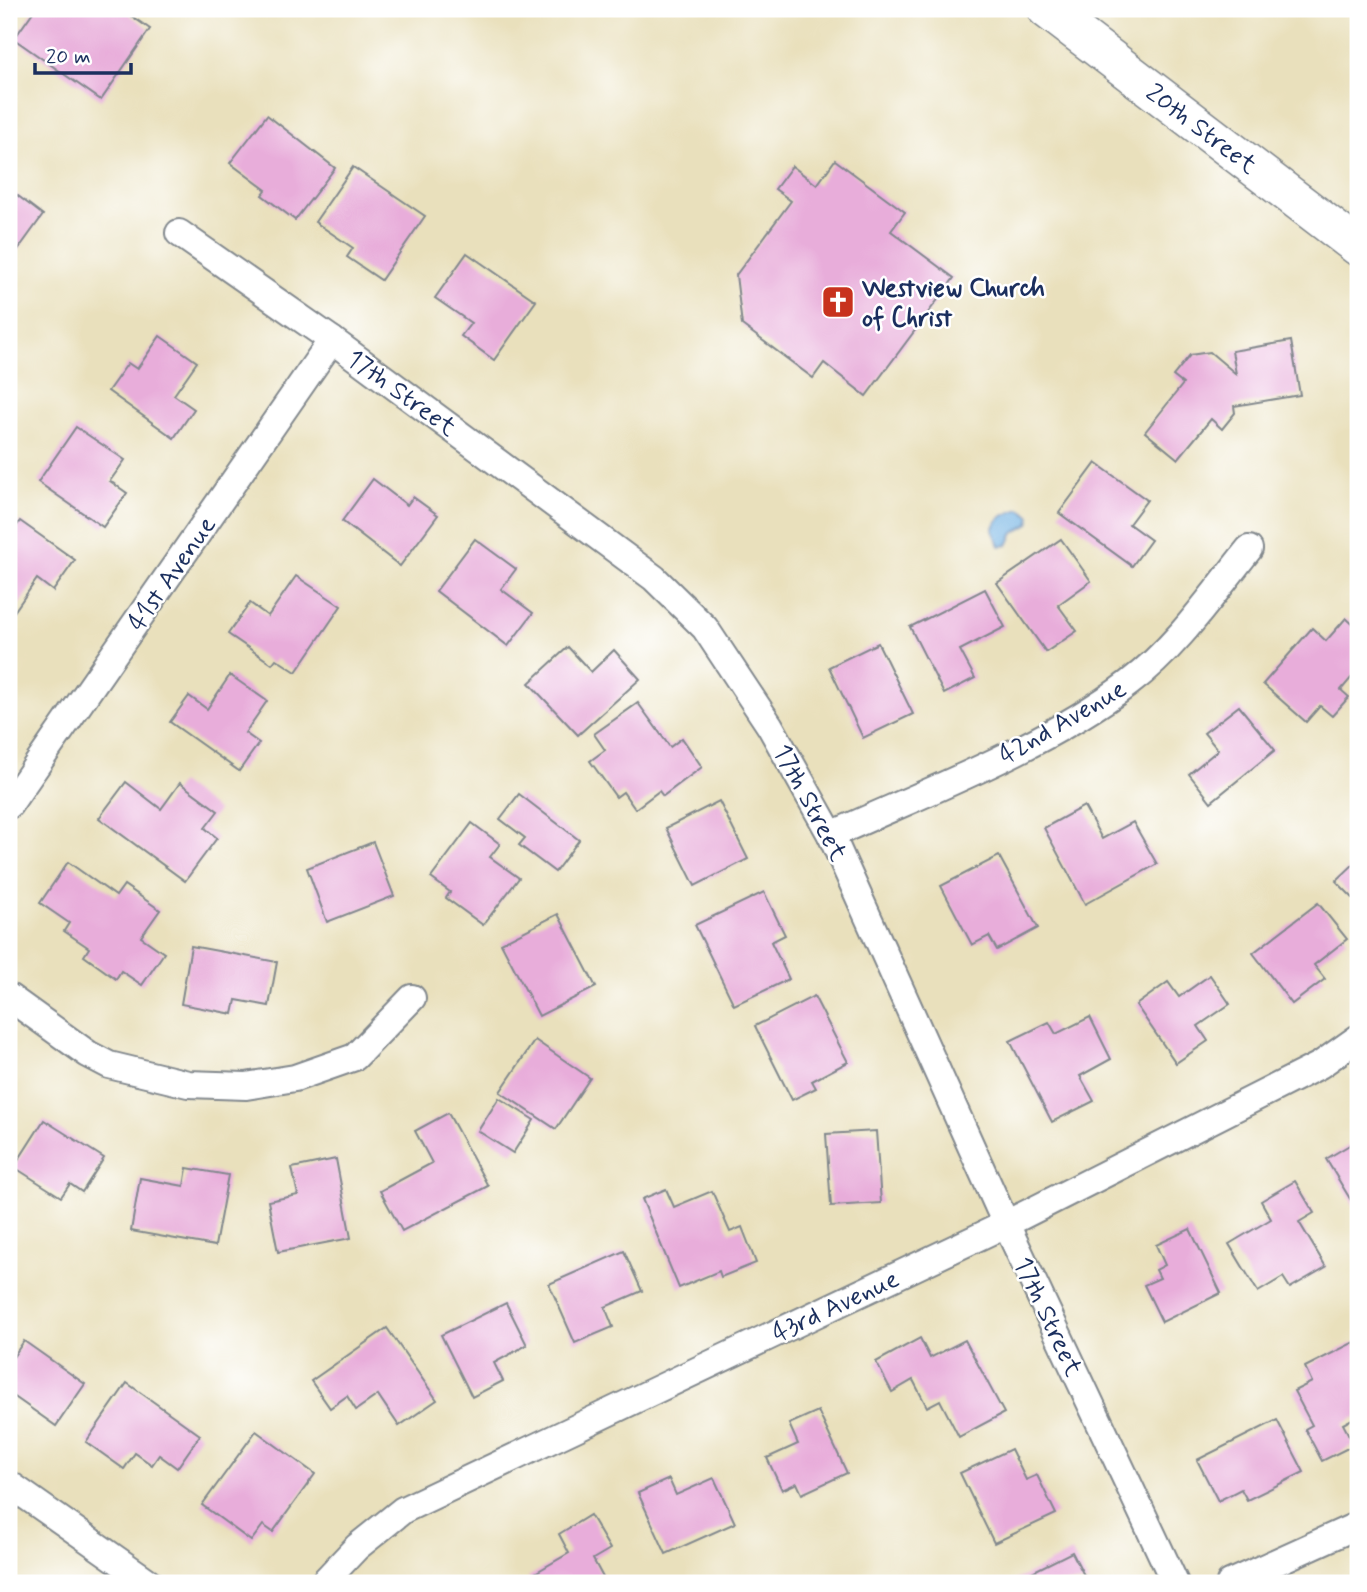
<svg xmlns="http://www.w3.org/2000/svg" width="1367" height="1592" viewBox="0 0 1367 1592" font-family="Mynerve,sans-serif">
	<style>
		.water { fill: #6eb0e2; stroke: #4470a0; stroke-width: 2 }
		.building { fill: #e8adda }
		.lines { fill: none; stroke-linecap: round; stroke-linejoin: round }
		.minor-casing { stroke: #82888d; stroke-width: 30 }
		.secondary-casing { stroke: #82888d; stroke-width: 40 }
		.minor { stroke: #fff; stroke-width: 26 }
		.secondary { stroke: #fff; stroke-width: 37 }
		.labels { text-anchor: middle; stroke-width: 5; stroke-linejoin: round; paint-order: stroke }
		.street-label { font-size: 26px; fill: #1b2f5e; stroke: #fff }
		.poi-label { font-size: 26px; font-weight: bold; fill: #1b2f5e; stroke: #fff; text-anchor: start }
	</style>
	<rect width="100%" height="100%" fill="#fff"/>
	<filter id="ink" filterUnits="userSpaceOnUse"><feTurbulence type="fractalNoise" baseFrequency=".0143" numOctaves="2"/><feDisplacementMap in="SourceGraphic" scale="14" xChannelSelector="R" yChannelSelector="G"/><feConvolveMatrix kernelMatrix="1 2 1 2 8 2 1 2 1" color-interpolation-filters="sRGB"/></filter>
	<filter id="wash" filterUnits="userSpaceOnUse"><feTurbulence type="fractalNoise" baseFrequency=".00686" numOctaves="4" result="noise"/><feDisplacementMap in="SourceGraphic" scale="28" xChannelSelector="R" yChannelSelector="G"/><feGaussianBlur stdDeviation="1.57" result="paint"/><feColorMatrix in="noise" values="0 0 0 0 0 0 0 0 0 0 0 0 0 0 0 0 0 1.4 0 .05"/><feComposite in="paint" operator="in"/></filter>
	<g filter="url(#wash)">
		<rect width="100%" height="100%" fill="#e9e0bc"/>
		<path class="water" d="M1020 509 1031 516 1029 524 1014 533 1008 545 1000 546 993 530C998 516 1006 514 1020 509Z"/>
		<g id="blocks">
			<g class="building">
				<polygon points="35,9 134,9 130,15 150,29 101,100 14,39"/>
				<polygon points="267,115 335,168 295,220 262,195 266,190 230,163"/>
				<polygon points="835,160 905,212 891,231 954,278 866,396 824,363 813,378 742,325 736,275 791,201 775,189 792,166 817,185"/>
				<polygon points="353,167 425,216 381,280 347,257 353,248 315,222"/>
				<polygon points="9,189 43,215 9,262"/>
				<polygon points="467,253 536,301 494,360 461,336 471,323 435,298"/>
				<polygon points="160,336 197,362 174,395 194,409 174,438 108,391 128,363 137,369"/>
				<polygon points="1291,341 1300,395 1234,406 1235,413 1222,429 1211,419 1178,459 1145,432 1183,384 1173,376 1190,355 1210,352 1236,374 1232,351"/>
				<polygon points="76,427 125,460 110,481 127,493 103,527 38,482"/>
				<polygon points="1096,463 1147,500 1129,524 1151,540 1132,566 1059,513"/>
				<polygon points="373,479 407,505 413,497 438,515 400,566 342,521"/>
				<polygon points="20,521 75,560 53,591 37,579 9,619 9,532 11,534"/>
				<polygon points="475,539 516,569 501,589 533,613 508,646 436,591"/>
				<polygon points="1061,539 1091,581 1058,605 1077,631 1046,652 997,583"/>
				<polygon points="296,576 341,606 296,672 276,659 272,664 228,634 250,603 268,616"/>
				<polygon points="985,589 1005,627 960,650 975,678 944,694 910,627"/>
				<polygon points="1346,618 1358,629 1358,670 1341,690 1349,697 1332,716 1320,706 1306,722 1263,684 1312,628 1326,641"/>
				<polygon points="878,643 913,714 863,738 829,667"/>
				<polygon points="568,647 591,672 614,650 640,679 578,735 529,683"/>
				<polygon points="230,675 267,701 245,733 259,743 239,771 170,722 189,696 207,709"/>
				<polygon points="638,703 670,747 682,738 702,767 663,796 659,791 635,809 623,792 616,797 590,761 605,750 594,734"/>
				<polygon points="1239,706 1275,750 1211,802 1189,774 1218,750 1204,733"/>
				<polygon points="126,782 161,809 180,783 218,811 205,828 217,838 185,881 99,818"/>
				<polygon points="519,794 579,840 555,872 519,845 525,838 500,819"/>
				<polygon points="719,801 748,859 695,886 666,828"/>
				<polygon points="1084,806 1102,839 1133,822 1157,864 1085,904 1044,828"/>
				<polygon points="472,823 500,844 490,857 519,878 483,925 446,898 450,892 431,878"/>
				<polygon points="373,842 394,896 327,922 307,868"/>
				<polygon points="999,856 1038,928 997,950 989,936 972,945 941,886"/>
				<polygon points="1358,860 1358,903 1336,881"/>
				<polygon points="68,862 116,896 124,885 160,910 141,937 164,953 142,985 121,971 116,979 84,956 89,948 64,931 69,923 40,903"/>
				<polygon points="764,892 785,935 771,942 789,979 734,1005 695,925"/>
				<polygon points="1318,903 1347,939 1314,965 1325,979 1292,1004 1253,953"/>
				<polygon points="558,914 596,987 539,1016 501,943"/>
				<polygon points="191,946 277,962 269,1006 236,1000 233,1014 181,1004"/>
				<polygon points="1210,975 1230,1004 1198,1026 1208,1041 1176,1063 1136,1005 1168,982 1179,997"/>
				<polygon points="814,996 848,1062 812,1081 816,1088 792,1100 755,1026"/>
				<polygon points="1090,1017 1111,1059 1080,1076 1094,1101 1052,1122 1010,1041 1049,1022 1056,1034"/>
				<polygon points="535,1040 590,1078 556,1129 500,1092"/>
				<polygon points="499,1098 534,1120 513,1153 478,1131"/>
				<polygon points="448,1113 488,1186 402,1231 380,1191 432,1163 415,1131"/>
				<polygon points="44,1120 104,1158 82,1192 70,1184 61,1197 14,1167"/>
				<polygon points="876,1131 881,1203 831,1206 826,1134"/>
				<polygon points="1358,1140 1358,1212 1326,1159"/>
				<polygon points="336,1159 351,1238 278,1252 268,1201 298,1195 292,1168"/>
				<polygon points="187,1168 228,1175 215,1246 131,1231 140,1178 184,1186"/>
				<polygon points="1295,1181 1314,1213 1299,1222 1326,1267 1290,1288 1283,1277 1258,1292 1229,1244 1271,1219 1261,1201"/>
				<polygon points="666,1189 674,1207 712,1191 730,1232 742,1227 756,1263 721,1277 719,1271 679,1288 642,1199"/>
				<polygon points="1190,1229 1221,1293 1162,1322 1144,1285 1160,1278 1156,1270 1165,1265 1156,1245"/>
				<polygon points="624,1251 642,1291 605,1307 613,1327 575,1343 549,1284"/>
				<polygon points="506,1303 527,1345 494,1363 503,1381 472,1397 441,1335"/>
				<polygon points="387,1328 437,1400 399,1426 378,1395 356,1410 347,1396 330,1408 311,1381"/>
				<polygon points="920,1338 930,1358 965,1340 1004,1413 959,1437 940,1400 927,1407 913,1380 892,1392 876,1362"/>
				<polygon points="24,1341 85,1384 56,1426 9,1393 9,1363"/>
				<polygon points="1354,1342 1358,1351 1358,1416 1343,1424 1354,1445 1322,1461 1305,1429 1312,1425 1294,1391 1312,1382 1305,1367"/>
				<polygon points="127,1383 200,1435 177,1468 159,1455 152,1465 135,1453 124,1469 86,1442"/>
				<polygon points="818,1411 847,1473 802,1494 797,1483 782,1490 767,1458 798,1444 789,1424"/>
				<polygon points="1277,1420 1304,1472 1247,1500 1241,1489 1218,1501 1197,1460"/>
				<polygon points="256,1431 315,1474 273,1532 263,1525 251,1541 202,1505"/>
				<polygon points="1011,1449 1026,1480 1037,1475 1056,1514 994,1543 960,1473"/>
				<polygon points="714,1478 735,1523 666,1554 638,1493 669,1479 676,1495"/>
				<polygon points="590,1515 610,1549 593,1559 606,1583 532,1583 528,1577 569,1553 559,1534"/>
				<polygon points="1072,1552 1088,1583 1010,1583"/>
			</g>
		</g>
	</g>
	<g filter="url(#ink)">
		<use href="#blocks" fill-opacity="0" stroke="#82888d" stroke-width="2"/>
		<g class="lines">
			<defs>
				<g id="minor">
					<polyline points="179,233 332,340 654,578 705,628 770,726 831,835 1006,1224 1175,1583"/>
					<polyline points="9,805 332,340"/>
					<path d="M831 835C928 791 1045 747 1129 683 1177 647 1212 595 1249 549"/>
					<polyline points="9,997 88,1054 109,1065 188,1084 246,1086 295,1078 355,1057 412,998"/>
					<polyline points="9,1484 150,1583"/>
					<polyline points="323,1583 357,1547 403,1510 1006,1224 1320,1065 1358,1038"/>
					<polyline points="1230,1583 1358,1525"/>
				</g>
				<polyline id="secondary" points="1046,9 1358,247"/>
			</defs>
			<use href="#minor" class="minor-casing"/>
			<use href="#secondary" class="secondary-casing"/>
			<use href="#minor" class="minor"/>
			<use href="#secondary" class="secondary"/>
		</g>
	</g>
	<defs>
		<symbol id="church-square" viewBox="-11 -11 22 22"><rect x="-9" y="-9" width="18" height="18" rx="4" fill="#c8321e" stroke="#fff"/><path d="M-1.2-6h2.4v3.5h3.3v2.4h-3.3V6h-2.4V-.1h-3.3v-2.4h3.3Z" fill="#fff"/></symbol>
	</defs>
	<g fill-rule="evenodd">
		<use href="#church-square" x="819" y="283" width="38" height="38"/>
	</g>
	<g class="labels">
		<g class="street-label">
			<text transform="translate(1202 128) rotate(37)" y="9">20th Street</text>
			<text transform="translate(402 392) rotate(36)" y="9">17th Street</text>
			<text transform="translate(171 573) rotate(-55)" y="9">41st Avenue</text>
			<text transform="translate(1062 721) rotate(-30)" y="9">42nd Avenue</text>
			<text transform="translate(811 802) rotate(62)" y="9">17th Street</text>
			<text transform="translate(835 1305) rotate(-25)" y="9">43rd Avenue</text>
			<text transform="translate(1049 1316) rotate(65)" y="9">17th Street</text>
		</g>
		<g class="poi-label">
			<text x="862" y="296">Westview Church<tspan x="862" dy="30">of Christ</tspan></text>
		</g>
	</g>
	<rect width="1367" height="1592" fill="none" stroke="#fff" stroke-width="35"/>
	<path d="M35 63v10h96v-10" fill="none" stroke="#1b2f5e" stroke-width="3.5"/>
	<text x="46" y="63" font-size="21" fill="#1b2f5e" stroke="#ffffff" stroke-width="5" paint-order="stroke">20 m</text>
</svg>
